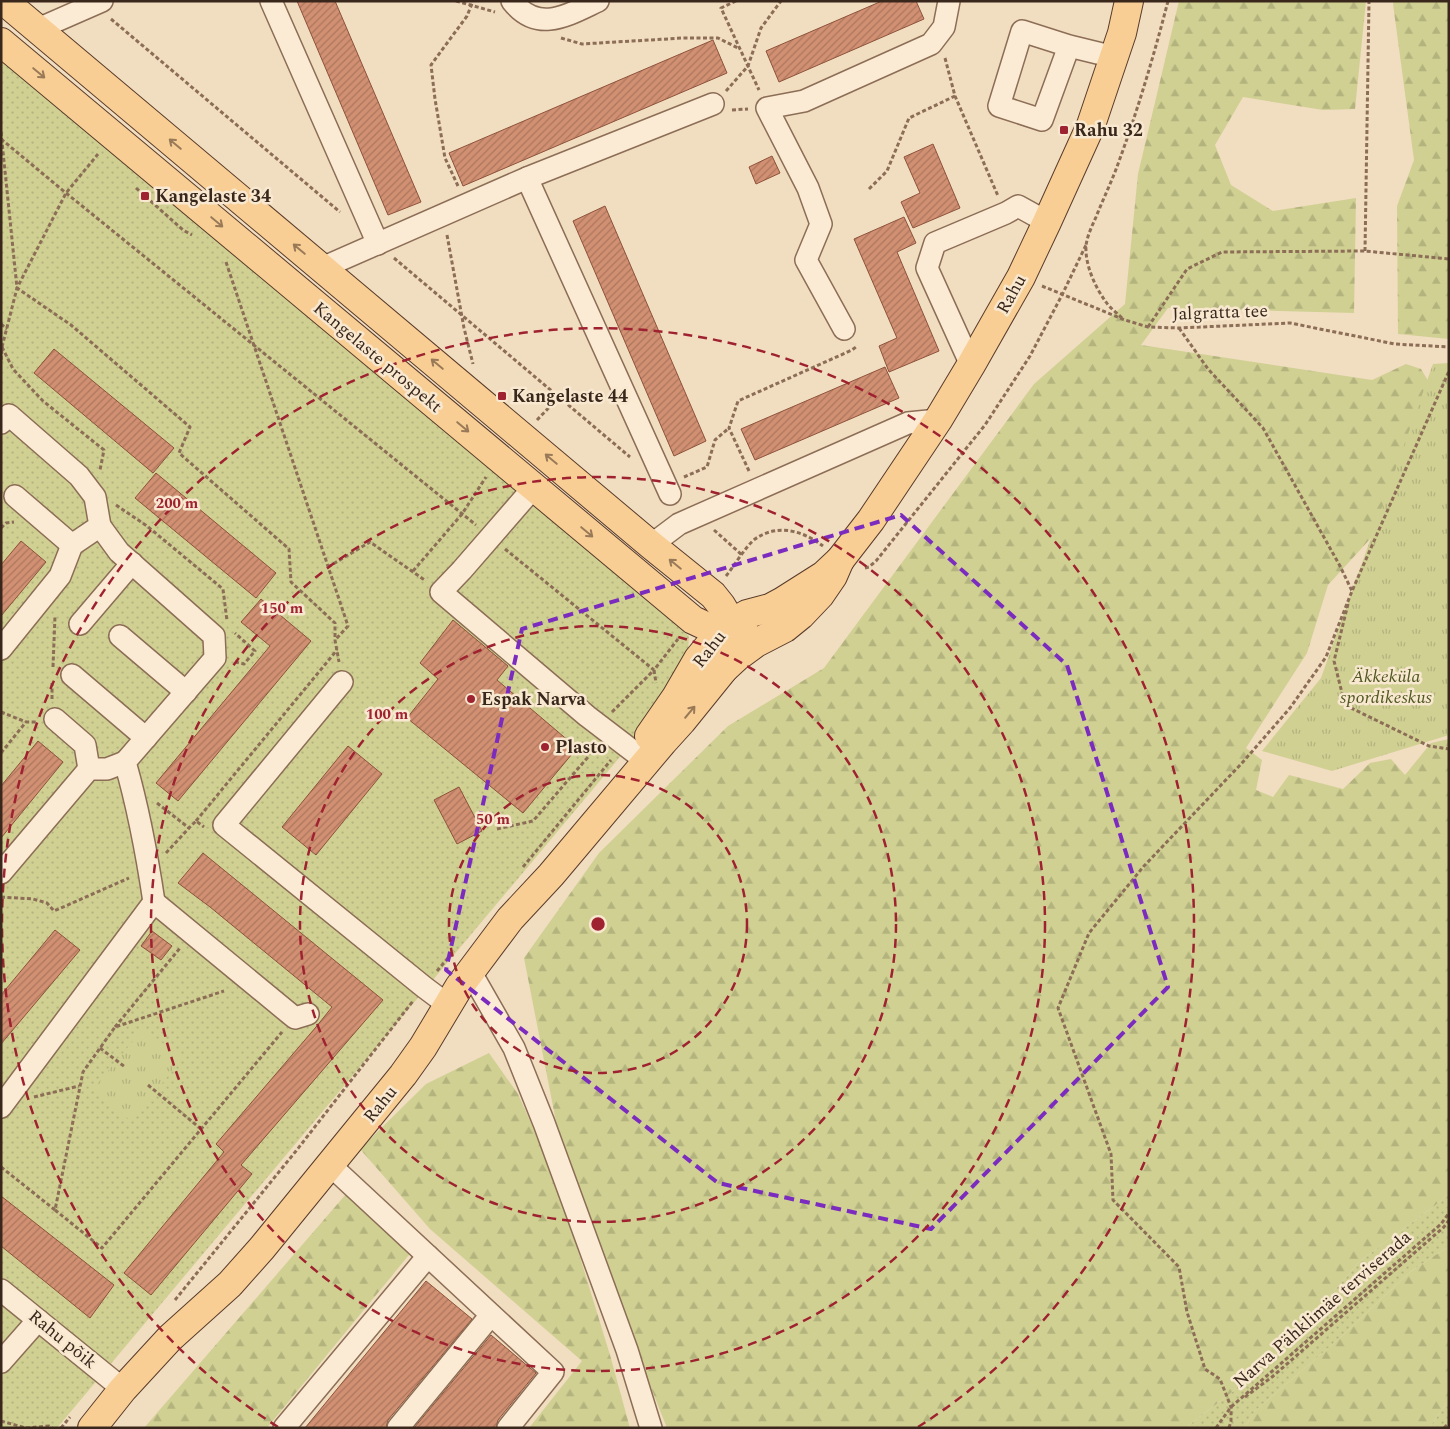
<svg xmlns="http://www.w3.org/2000/svg" width="1450" height="1429" viewBox="0 0 1450 1429" font-family="Spectral,serif">
	<style>
		.grass { fill: url(#grass-dots) }
		.forest { fill: url(#forest-firs) }
		.park { fill: url(#park-tufts) }
		.building { fill: url(#building-hatch); stroke: #8d523a }
		.lines { fill: none; stroke-linecap: round; stroke-linejoin: round }
		.minor-casing { stroke: #8c6d56; stroke-width: 24 }
		.major-casing { stroke: #593b2b; stroke-width: 30 }
		.path { stroke: #8c6d56; stroke-width: 3; stroke-dasharray: 4 2.5; stroke-linecap: butt }
		.minor { stroke: #fbebd4; stroke-width: 21 }
		.major { stroke: #f8ce94; stroke-width: 28 }
		.oneway { stroke: #997a58 }
		.marked { fill: none; stroke: #7b2cbf; stroke-width: 4; stroke-dasharray: 10 6; stroke-linejoin: round }
		.ring { fill: none; stroke: #9f2230; stroke-width: 2.5; stroke-dasharray: 9 6 }
		.poi-dot { fill: #9f2230; stroke: #f8e8d0; stroke-width: 2 }
		.labels { text-anchor: middle; stroke-width: 5; stroke-linejoin: round; paint-order: stroke }
		.poi-label { font-size: 18px; font-weight: bold; fill: #3a271c; stroke: #f8e8d0; text-anchor: start }
		.street-label { font-size: 18px; fill: #3a271c; stroke: #f8e8d0 }
		.park-label { font-size: 18px; font-style: italic; fill: #505821; stroke: #f8e8d0 }
		.centre { fill: #9f2230; stroke: #f8e8d0; stroke-width: 2.5 }
		.ring-label { font-size: 15px; text-anchor: middle; font-weight: bold; fill: #9f2230; stroke: #f8e8d0; stroke-width: 5; stroke-linejoin: round; paint-order: stroke }
	</style>
	<defs>
		<pattern id="grass-dots" width="8" height="8" patternUnits="userSpaceOnUse" patternTransform="scale(1.25)"><rect width="8" height="8" fill="#d0d093"/><path d="M2 2h.1M6 6h.1" fill="none" stroke="#b3b37e" stroke-width="1.8" stroke-linecap="round"/></pattern>
		<pattern id="forest-firs" width="22" height="20" patternUnits="userSpaceOnUse" patternTransform="scale(1.25)"><rect width="22" height="20" fill="#d0d093"/><path d="M5 1l3.5 6h-7zM16 11l3.5 6h-7z" fill="#b3b37e"/></pattern>
		<pattern id="park-tufts" width="24" height="20" patternUnits="userSpaceOnUse" patternTransform="scale(1.25)"><rect width="24" height="20" fill="#d0d093"/><path d="M3 7l-1-3M5 7V3M7 7l1-3M15 17l-1-3M17 17v-4M19 17l1-3" fill="none" stroke="#b3b37e"/></pattern>
		<pattern id="building-hatch" width="6" height="6" patternUnits="userSpaceOnUse" patternTransform="scale(1.25)"><rect width="6" height="6" fill="#d29073"/><path d="M-1 1l2-2M0 6l6-6M5 7l2-2" fill="none" stroke="#ab765e"/></pattern>
	</defs>
	<rect width="100%" height="100%" fill="#f1ddc0"/>
	<g class="grass">
		<polygon points="1,46 689,636 687,667 656,714 57,1428 1,1428"/>
		<polygon points="1449,1191 1449,1246 1410,1272 1341,1337 1255,1411 1244,1428 1185,1428 1231,1393 1299,1331 1360,1261 1441,1201"/>
		<polygon points="1449,1400 1449,1428 1429,1428"/>
	</g>
	<g class="forest">
		<polygon points="1179,1 1366,1 1355,109 1323,110 1243,97 1215,145 1231,185 1273,211 1356,198 1354,313 1168,308 1141,345 1372,380 1406,364 1421,369 1430,384 1371,538 1328,585 1307,653 1246,748 1262,760 1256,790 1273,797 1289,775 1343,789 1370,763 1391,759 1405,775 1431,743 1449,739 1449,1191 1441,1201 1360,1261 1299,1331 1231,1393 1185,1428 667,1428 630,1335 559,1137 524,958 599,853 728,726 824,668 1034,384 1125,304 1138,174"/>
		<polygon points="1394,1 1449,1 1449,339 1398,334 1397,206 1414,160 1393,4"/>
		<polygon points="489,1053 518,1094 556,1179 610,1355 630,1428 529,1428 582,1361 430,1229 360,1149 426,1084"/>
		<polygon points="347,1193 413,1250 267,1428 144,1428"/>
		<polygon points="1449,1246 1449,1400 1429,1428 1244,1428 1255,1411 1341,1337 1410,1272"/>
	</g>
	<g class="park">
		<polygon points="1449,363 1449,735 1332,771 1262,751 1321,678 1433,364"/>
		<polygon points="144,1028 182,1059 131,1121 93,1089"/>
	</g>
	<g class="building">
		<polygon points="297,1 335,1 421,202 388,215"/>
		<polygon points="882,1 916,1 924,19 779,82 766,51"/>
		<polygon points="713,40 727,73 463,186 449,153"/>
		<polygon points="933,144 960,208 913,228 901,202 920,193 904,157"/>
		<polygon points="772,156 780,173 756,184 749,167"/>
		<polygon points="605,206 706,441 674,456 573,221"/>
		<polygon points="904,217 916,243 897,252 939,351 889,372 879,346 897,338 854,239"/>
		<polygon points="54,349 174,448 153,473 34,373"/>
		<polygon points="885,367 899,398 755,460 741,429"/>
		<polygon points="156,473 276,573 256,598 135,498"/>
		<polygon points="21,541 46,562 1,616 1,565"/>
		<polygon points="261,599 311,641 178,801 156,783 270,646 241,622"/>
		<polygon points="453,620 508,666 497,680 577,748 523,813 407,718 438,679 420,663"/>
		<polygon points="38,741 63,762 1,838 1,786"/>
		<polygon points="348,746 382,774 316,855 282,827"/>
		<polygon points="459,787 482,831 457,844 434,800"/>
		<polygon points="203,853 383,1000 241,1165 252,1174 151,1295 124,1273 224,1152 216,1144 316,1027 332,1007 210,907 178,883"/>
		<polygon points="55,930 80,950 1,1044 1,995"/>
		<polygon points="152,931 172,946 161,960 141,946"/>
		<polygon points="1,1196 114,1285 90,1318 1,1246"/>
		<polygon points="426,1281 472,1319 388,1420 386,1428 305,1428"/>
		<polygon points="491,1335 536,1373 498,1420 496,1428 414,1428"/>
	</g>
	<g class="lines">
		<defs>
			<g id="minor">
				<polyline points="271,1 378,244"/>
				<path d="M512 1C538 34 568 15 598 1"/>
				<polyline points="38,29 102,1"/>
				<polyline points="1069,46 1042,120 999,106 1022,31 1069,46 1114,57"/>
				<polyline points="527,178 670,494"/>
				<polyline points="322,268 527,178 713,104"/>
				<polyline points="844,329 806,260 821,224 808,188 767,108 804,101 931,44 944,27 949,1"/>
				<polyline points="971,365 927,268 935,243 1006,213 1018,206 1047,222"/>
				<polyline points="1,423 9,415 79,476 95,497 100,526 72,545 60,576 1,649"/>
				<polyline points="534,487 462,570 441,592 587,716 646,761"/>
				<polyline points="15,496 72,545"/>
				<path d="M100 526 119 552 214 636 215 658 125 762C138 807 147 855 154 902"/>
				<polyline points="651,545 679,524 908,423 938,420"/>
				<polyline points="80,624 132,563"/>
				<polyline points="120,636 186,692"/>
				<polyline points="72,675 146,738"/>
				<polyline points="342,682 224,825 424,987 448,1005"/>
				<polyline points="55,719 85,745 89,769"/>
				<polyline points="1,873 89,769 107,769 125,762"/>
				<polyline points="470,971 514,1048 544,1123 627,1350 651,1428"/>
				<polyline points="1,1107 154,902 295,1018 308,1014"/>
				<polyline points="330,1165 553,1372 508,1428"/>
				<polyline points="1,1290 123,1389"/>
				<polyline points="1,1362 38,1320"/>
				<polyline points="284,1428 428,1256"/>
				<polyline points="398,1428 491,1315"/>
			</g>
			<g id="major">
				<polyline points="4,1 651,545 713,595 721,605 727,615 732,644 731,655 724,669"/>
				<path d="M1 42 693 620C710 629 728 634 747 636"/>
				<polyline points="649,736 676,697 698,659 721,631 729,624 747,614 770,608 783,601 824,575 840,560 871,520 938,420 971,365 1021,277 1047,222 1091,125 1122,33 1129,1"/>
				<polyline points="92,1428 123,1389 170,1338 230,1284 262,1248 403,1075 423,1047 459,987 510,919 551,875 663,742 682,721 724,669 737,657 756,643 785,628 801,615 820,595 833,576 840,560"/>
			</g>
		</defs>
		<use href="#minor" class="minor-casing"/>
		<use href="#major" class="major-casing"/>
		<g class="path">
			<polyline points="456,1 495,12"/>
			<polyline points="736,1 721,8 759,90"/>
			<polyline points="111,19 340,212"/>
			<polyline points="561,38 582,44 683,38 718,38 740,49"/>
			<polyline points="945,58 955,96 998,196"/>
			<polyline points="726,91 748,66 761,28 781,1"/>
			<polyline points="732,110 748,109"/>
			<polyline points="1,132 17,288 71,325 190,427 179,453 289,549 291,582 335,623 335,640 339,662"/>
			<polyline points="1,139 66,193 476,525"/>
			<polyline points="458,186 445,158 435,99 431,65 467,16 473,1"/>
			<polyline points="136,188 183,230 192,235"/>
			<polyline points="869,189 887,171 909,118 955,96"/>
			<polyline points="447,235 464,328 473,364"/>
			<polyline points="1365,251 1369,1"/>
			<polyline points="394,258 630,457"/>
			<polyline points="226,262 348,626 336,639"/>
			<polyline points="1042,286 1125,320 1148,327 1179,328 1290,323 1395,344 1449,347"/>
			<path d="M1122 318C1117 313 1110 308 1106 302 1095 287 1085 265 1086 246 1087 236 1092 226 1096 217 1102 202 1109 187 1115 172 1136 116 1153 59 1168 1"/>
			<polyline points="1,324 7,329"/>
			<polyline points="1148,327 1187,269 1222,252 1365,251 1449,259"/>
			<polyline points="1179,328 1208,369 1263,428 1340,566 1352,591"/>
			<polyline points="2,347 13,369 43,401 104,450 100,470"/>
			<polyline points="1,360 2,347 17,288 66,193 98,154"/>
			<polyline points="537,420 559,397"/>
			<polyline points="749,471 729,428 738,401 852,350 856,347"/>
			<polyline points="684,477 707,467 715,440 729,428"/>
			<polyline points="116,505 147,526 223,589 227,621"/>
			<polyline points="1,528 6,523 14,522"/>
			<polyline points="714,530 742,555"/>
			<polyline points="505,549 654,670 678,639"/>
			<polyline points="328,567 370,542 426,581"/>
			<polyline points="865,568 869,567 876,561 985,425 1030,356 1062,295 1086,245"/>
			<polyline points="413,571 462,514 486,477"/>
			<path d="M726 576C734 566 746 546 755 539 778 523 803 531 823 546"/>
			<polyline points="1348,604 1334,661 1345,705 1429,746 1449,749"/>
			<polyline points="235,662 244,664 255,651 235,633"/>
			<polyline points="53,667 55,616"/>
			<polyline points="654,670 656,683"/>
			<polyline points="52,699 52,683"/>
			<polyline points="1,712 26,722"/>
			<polyline points="612,712 654,670"/>
			<polyline points="1,753 26,722 37,722"/>
			<polyline points="157,803 189,828 196,821 204,827"/>
			<polyline points="196,821 337,650"/>
			<polyline points="497,829 533,821 588,757 592,744"/>
			<polyline points="166,853 189,828"/>
			<polyline points="523,867 611,760"/>
			<polyline points="1,897 33,899 47,903 54,911 129,878"/>
			<polyline points="437,971 454,951"/>
			<polyline points="115,1027 180,948"/>
			<polyline points="100,1048 125,1067"/>
			<polyline points="148,1085 201,1129"/>
			<polyline points="34,1097 79,1086"/>
			<polyline points="1,1167 55,1210 83,1072 115,1027 224,991"/>
			<polyline points="55,1210 102,1248 282,1032"/>
			<polyline points="175,1300 296,1151 413,1001"/>
			<polyline points="1245,1397 1272,1377 1444,1227 1449,1220"/>
			<polyline points="1,1421 26,1428 49,1426 52,1428"/>
			<polyline points="61,1428 70,1417"/>
			<polyline points="1216,1428 1231,1407 1441,1224 1449,1213"/>
			<polyline points="1229,1428 1231,1421 1231,1407 1220,1379 1205,1369 1187,1312 1179,1267 1113,1200 1111,1154 1058,1008 1089,933 1144,866 1242,763 1290,708 1326,657 1352,591 1449,371"/>
			<polyline points="1444,1428 1449,1423"/>
		</g>
		<use href="#minor" class="minor"/>
		<use href="#major" class="major"/>
	</g>
	<defs><path id="oneway-shaft" d="M-6 0H5M1.5-3L5.5 0L1.5 3" fill="none" stroke-width="1.6" stroke-linecap="round" stroke-linejoin="round" transform="scale(1.25)"/></defs>
	<g class="oneway">
		<use href="#oneway-shaft" transform="translate(39 73) rotate(40)"/>
		<use href="#oneway-shaft" transform="translate(175 144) rotate(-140)"/>
		<use href="#oneway-shaft" transform="translate(217 222) rotate(40)"/>
		<use href="#oneway-shaft" transform="translate(299 249) rotate(-140)"/>
		<use href="#oneway-shaft" transform="translate(437 364) rotate(-140)"/>
		<use href="#oneway-shaft" transform="translate(463 427) rotate(40)"/>
		<use href="#oneway-shaft" transform="translate(551 459) rotate(-140)"/>
		<use href="#oneway-shaft" transform="translate(587 532) rotate(40)"/>
		<use href="#oneway-shaft" transform="translate(675 564) rotate(-141)"/>
		<use href="#oneway-shaft" transform="translate(690 712) rotate(-50)"/>
	</g>
	<path class="marked" d="M901 515 1067 665 1168 987 931 1229 718 1183 446 970 522 629Z"/>
	<g class="ring">
		<circle cx="598" cy="924" r="149"/>
		<circle cx="598" cy="924" r="298"/>
		<circle cx="598" cy="924" r="447"/>
		<path d="M278 1427A596 596 0 1 1 918 1427"/>
	</g>
	<g class="poi-dot">
		<rect x="1059" y="125" width="10" height="10" rx="2.5"/>
		<rect x="140" y="191" width="10" height="10" rx="2.5"/>
		<rect x="497" y="391" width="10" height="10" rx="2.5"/>
		<circle cx="471" cy="699" r="5"/>
		<circle cx="545" cy="747" r="5"/>
	</g>
	<g class="labels">
		<g class="poi-label">
			<text x="1074" y="136">Rahu 32</text>
			<text x="155" y="202">Kangelaste 34</text>
			<text x="512" y="402">Kangelaste 44</text>
			<text x="481" y="705">Espak Narva</text>
			<text x="555" y="753">Plasto</text>
		</g>
		<g class="street-label">
			<text transform="translate(1011 294) rotate(-61)" y="6">Rahu</text>
			<text transform="translate(1220 312) rotate(-2)" y="6">Jalgratta tee</text>
			<text transform="translate(378 357) rotate(40)" y="6">Kangelaste prospekt</text>
			<text transform="translate(709 649) rotate(-52)" y="6">Rahu</text>
			<text transform="translate(380 1104) rotate(-51)" y="6">Rahu</text>
			<text transform="translate(1322 1309) rotate(-41)" y="6">Narva Pähklimäe terviserada</text>
			<text transform="translate(63 1339) rotate(39)" y="6">Rahu põik</text>
		</g>
		<g class="park-label">
			<text x="1386" y="682">Äkkeküla<tspan x="1386" dy="21">spordikeskus</tspan></text>
		</g>
	</g>
	<circle cx="598" cy="924" r="8" class="centre"/>
	<g class="ring-label">
		<text x="177" y="508">200 m</text>
		<text x="282" y="613">150 m</text>
		<text x="387" y="719">100 m</text>
		<text x="493" y="824">50 m</text>
	</g>
	<rect width="1450" height="1429" fill="none" stroke="#3a271c" stroke-width="5"/>
</svg>
